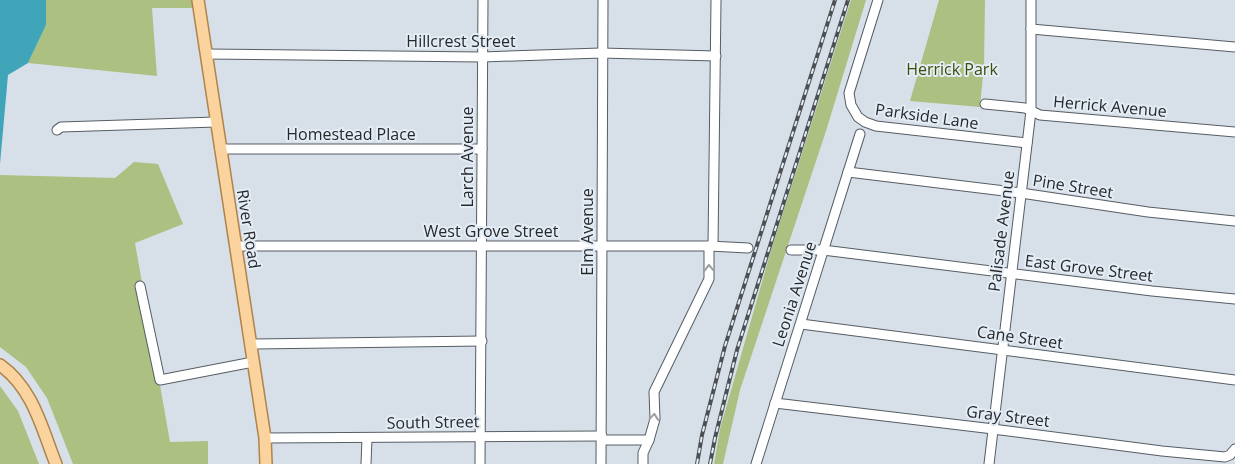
<svg xmlns="http://www.w3.org/2000/svg" width="1235" height="464" viewBox="0 0 1235 464" font-family="'Open Sans',sans-serif">
	<style>
		.green { fill: #acc082 }
		.water { fill: #41a5ba }
		.lines { fill: none; stroke-linecap: round; stroke-linejoin: round }
		.minor-casing { stroke: #565d64; stroke-width: 11 }
		.major-casing { stroke: #ae844c; stroke-width: 14 }
		.minor { stroke: #fff; stroke-width: 9 }
		.major { stroke: #fbd39e; stroke-width: 11 }
		.rail-casing { stroke: #4c5054; stroke-width: 4 }
		.rail { stroke: #e4ecf5; stroke-width: 2; stroke-dasharray: 5.5; stroke-linecap: butt }
		.oneway { stroke: #9d9fa0 }
		.labels { text-anchor: middle; stroke-width: 4; stroke-linejoin: round; paint-order: stroke }
		.street-label { font-size: 16px; fill: #26292c; stroke: #e4ecf5 }
		.park-label { font-size: 16px; fill: #3d4d08; stroke: #e4ecf5 }
	</style>
	<rect width="100%" height="100%" fill="#d7dfe8"/>
	<g class="green">
		<polygon points="46,0 198,0 199,8 152,8 157,76 28,63 46,25"/>
		<polygon points="851,0 866,0 826,131 740,390 723,464 714,464 720,429 772,247"/>
		<polygon points="939,0 985,0 984,64 980,107 910,101"/>
		<polygon points="134,162 158,164 183,224 135,243 170,442 208,441 208,464 73,464 47,398 26,367 0,347 0,175 115,178"/>
		<polygon points="0,386 18,411 39,464 0,464"/>
	</g>
	<polygon class="water" points="0,0 46,0 46,25 28,63 8,75 0,164"/>
	<g class="lines">
		<defs>
			<g id="minor">
				<polyline points="878,0 849,93 851,105 858,117 865,122 876,126 1027,143"/>
				<polyline points="1031,29 1235,47"/>
				<polyline points="206,54 482,57 601,53 716,56"/>
				<polyline points="985,104 1025,108 1040,115 1235,132"/>
				<polyline points="57,130 61,127 216,122"/>
				<polyline points="220,149 482,149"/>
				<polyline points="848,172 1021,193 1148,212 1235,221"/>
				<polyline points="235,246 709,246 748,248"/>
				<polyline points="713,246 716,0"/>
				<polyline points="791,250 823,250 1152,291 1235,299"/>
				<polyline points="140,286 160,380 253,362"/>
				<polyline points="801,324 1235,380"/>
				<polyline points="250,344 482,341"/>
				<polyline points="775,403 985,428 1162,451 1225,457 1230,455 1235,449"/>
				<polyline points="265,438 602,436"/>
				<polyline points="602,440 649,440"/>
				<polyline points="366,464 367,438"/>
				<path d="M480 464C481 309 482 155 483 0"/>
				<polyline points="601,464 603,0"/>
				<polyline points="643,464 643,453 649,440 655,419 654,392 709,279 709,246"/>
				<polyline points="756,464 860,134"/>
				<polyline points="989,464 1031,111 1031,0"/>
			</g>
			<g id="major">
				<polyline points="198,0 265,438 266,464"/>
				<path d="M0 365C33 388 42 429 56 464"/>
			</g>
		</defs>
		<use href="#minor" class="minor-casing"/>
		<use href="#major" class="major-casing"/>
		<use href="#minor" class="minor"/>
		<use href="#major" class="major"/>
		<defs>
			<g id="rail">
				<polyline points="697,464 702,435 725,346 835,0"/>
				<polyline points="710,464 715,438 737,350 848,0"/>
			</g>
		</defs>
		<use href="#rail" class="rail-casing"/>
		<use href="#rail" class="rail"/>
	</g>
	<defs><path id="oneway-chevron" d="M-2-3.5L2.5 0L-2 3.5" fill="none" stroke-width="1.6" stroke-linecap="round" stroke-linejoin="round" transform="scale(1.25)"/></defs>
	<g class="oneway">
		<use href="#oneway-chevron" transform="translate(709 268) rotate(-91)"/>
		<use href="#oneway-chevron" transform="translate(654 417) rotate(-85)"/>
	</g>
	<g class="labels">
		<g class="street-label">
			<text x="461" y="47">Hillcrest Street</text>
			<text transform="translate(1110 106) rotate(5)" y="6">Herrick Avenue</text>
			<text transform="translate(927 116) rotate(8)" y="6">Parkside Lane</text>
			<text x="351" y="140">Homestead Place</text>
			<text transform="translate(467 157) rotate(-90)" y="6">Larch Avenue</text>
			<text transform="translate(1073 186) rotate(9)" y="6">Pine Street</text>
			<text transform="translate(249 229) rotate(81)" y="6">River Road</text>
			<text x="491" y="237">West Grove Street</text>
			<text transform="translate(1001 231) rotate(-83)" y="6">Palisade Avenue</text>
			<text transform="translate(587 232) rotate(-90)" y="6">Elm Avenue</text>
			<text transform="translate(1089 268) rotate(7)" y="6">East Grove Street</text>
			<text transform="translate(794 294) rotate(-72)" y="6">Leonia Avenue</text>
			<text transform="translate(1020 337) rotate(8)" y="6">Cane Street</text>
			<text transform="translate(1008 416) rotate(7)" y="6">Gray Street</text>
			<text transform="translate(433 422) rotate(-1)" y="6">South Street</text>
		</g>
		<g class="park-label">
			<text x="952" y="75">Herrick Park</text>
		</g>
	</g>
</svg>
